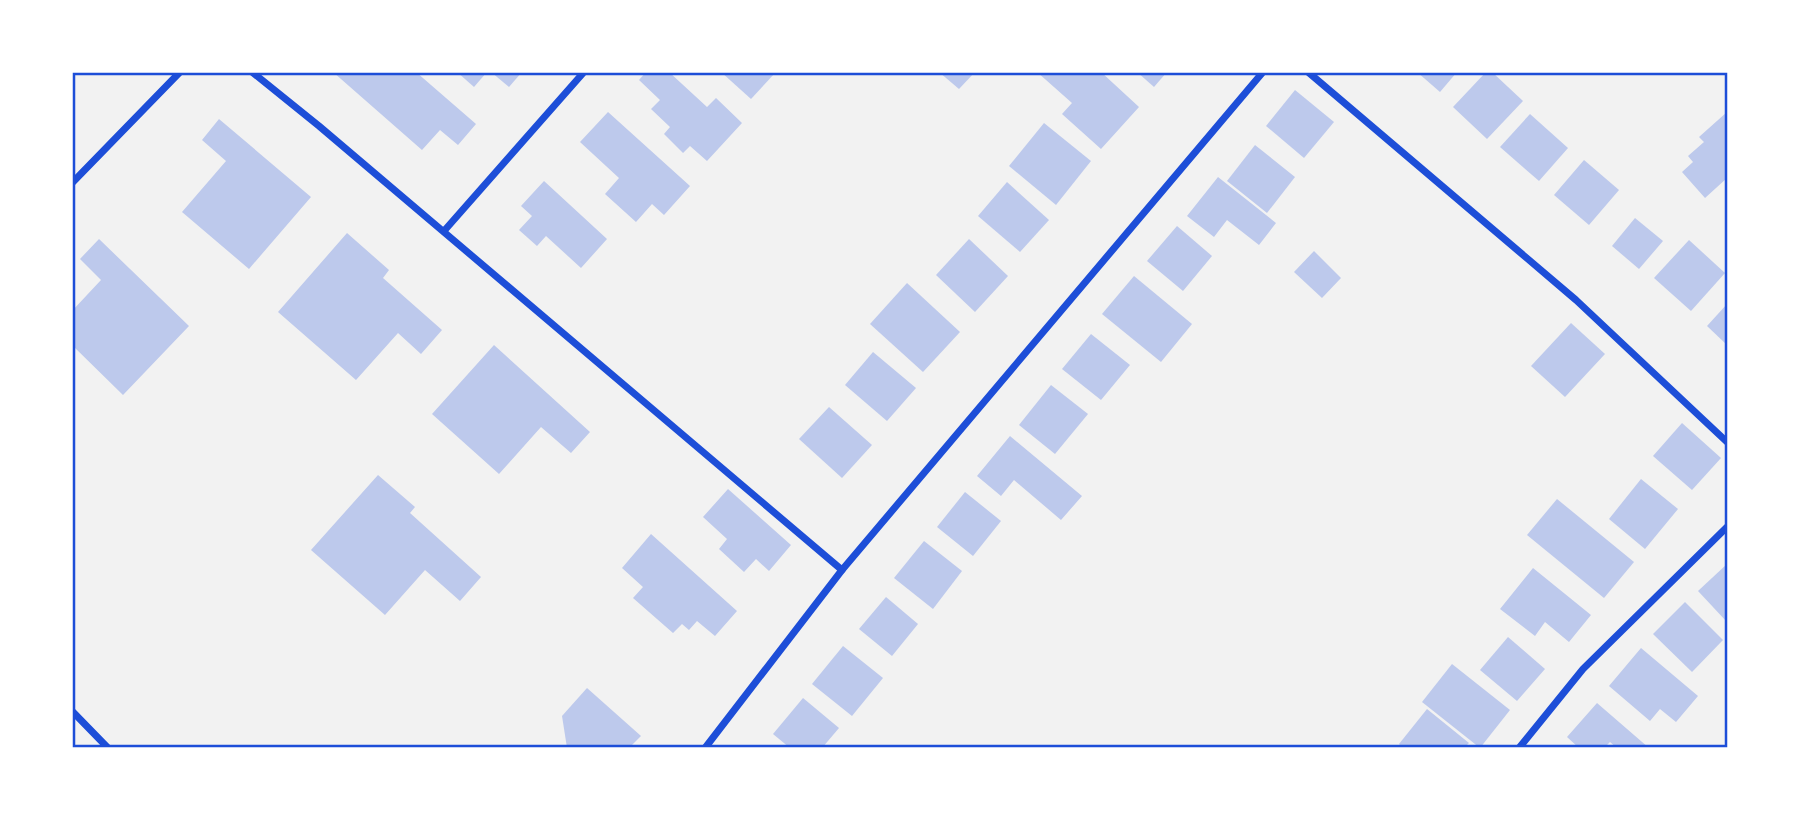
<svg xmlns="http://www.w3.org/2000/svg" width="1799" height="820" viewBox="0 0 1799 820" font-family="Lora,serif">
	<style>
		.building { fill: #bdc9ec }
		.lines { fill: none; stroke-linecap: round; stroke-linejoin: round }
		.minor { stroke: #1d4ed8; stroke-width: 7 }
		.neatline { fill: none; stroke: #1d4ed8; stroke-width: 2.5 }
	</style>
	<rect width="100%" height="100%" fill="#f2f2f2"/>
	<g class="building">
		<polygon points="333,72 416,72 476,124 458,145 440,130 422,150"/>
		<polygon points="457,72 487,72 474,87"/>
		<polygon points="491,72 522,72 509,87"/>
		<polygon points="646,72 669,72 707,107 716,98 742,123 707,161 690,146 683,153 664,134 670,127 651,109 660,100 639,80"/>
		<polygon points="721,72 776,72 751,99"/>
		<polygon points="939,72 975,72 959,89"/>
		<polygon points="1037,72 1101,72 1139,107 1101,149 1062,114 1072,103"/>
		<polygon points="1137,72 1167,72 1154,87"/>
		<polygon points="1417,72 1457,72 1440,92"/>
		<polygon points="1486,72 1492,72 1523,101 1487,139 1453,107"/>
		<polygon points="1295,90 1334,122 1304,158 1266,126"/>
		<polygon points="608,112 690,186 664,215 652,204 636,222 605,194 619,178 580,142"/>
		<polygon points="1727,112 1727,178 1705,198 1682,172 1693,162 1688,156 1704,142 1699,137"/>
		<polygon points="1530,114 1568,148 1539,181 1500,147"/>
		<polygon points="219,119 311,197 249,269 182,212 226,161 202,140"/>
		<polygon points="1044,123 1091,161 1056,205 1009,166"/>
		<polygon points="1255,145 1295,177 1267,213 1227,181"/>
		<polygon points="1584,160 1619,190 1589,225 1554,195"/>
		<polygon points="1218,177 1276,223 1259,245 1227,220 1214,237 1187,216"/>
		<polygon points="544,181 607,239 581,268 546,236 537,246 519,230 532,216 521,206"/>
		<polygon points="1007,182 1049,220 1020,252 978,216"/>
		<polygon points="1635,218 1663,241 1639,269 1612,246"/>
		<polygon points="1177,226 1212,256 1183,291 1147,261"/>
		<polygon points="347,233 389,270 383,278 442,330 421,354 398,333 356,380 278,312"/>
		<polygon points="99,239 189,326 123,395 72,345 72,311 101,280 80,259"/>
		<polygon points="969,239 1008,276 975,312 936,275"/>
		<polygon points="1689,240 1725,273 1691,311 1654,278"/>
		<polygon points="1314,251 1341,278 1322,298 1294,272"/>
		<polygon points="1134,276 1192,324 1161,362 1102,314"/>
		<polygon points="907,283 960,332 923,372 870,324"/>
		<polygon points="1727,304 1727,345 1707,326"/>
		<polygon points="1571,323 1605,354 1565,397 1531,366"/>
		<polygon points="1091,334 1130,365 1101,400 1062,369"/>
		<polygon points="494,345 590,432 571,453 541,427 499,474 432,414"/>
		<polygon points="873,352 916,388 887,421 845,385"/>
		<polygon points="1051,385 1088,414 1055,454 1019,425"/>
		<polygon points="829,407 872,445 842,478 799,439"/>
		<polygon points="1682,423 1721,458 1692,490 1653,456"/>
		<polygon points="1010,436 1082,496 1061,520 1014,480 1001,496 977,476"/>
		<polygon points="378,475 415,507 410,513 481,577 460,601 425,570 385,615 311,550"/>
		<polygon points="1641,479 1678,509 1645,549 1609,519"/>
		<polygon points="728,489 791,545 769,571 756,559 744,572 719,549 727,539 703,517"/>
		<polygon points="965,492 1001,521 973,556 937,527"/>
		<polygon points="1557,499 1634,562 1604,598 1527,535"/>
		<polygon points="651,534 737,611 715,636 697,621 689,630 682,624 673,633 633,598 643,587 622,568"/>
		<polygon points="924,541 962,571 933,609 894,578"/>
		<polygon points="1727,564 1727,622 1698,591"/>
		<polygon points="1533,568 1591,615 1569,642 1545,622 1535,636 1500,609"/>
		<polygon points="886,597 918,624 892,656 859,629"/>
		<polygon points="1685,602 1723,640 1692,672 1653,634"/>
		<polygon points="1508,637 1545,669 1517,701 1480,670"/>
		<polygon points="843,646 883,678 852,716 812,684"/>
		<polygon points="1641,648 1698,696 1676,722 1660,709 1650,721 1609,686"/>
		<polygon points="1452,664 1510,710 1480,748 1422,702"/>
		<polygon points="587,688 641,736 629,748 567,748 562,716"/>
		<polygon points="803,698 839,728 822,748 790,748 773,734"/>
		<polygon points="1597,703 1649,748 1617,748 1610,742 1604,748 1579,748 1567,737"/>
		<polygon points="1427,709 1469,743 1464,748 1403,748 1399,744"/>
	</g>
	<g class="lines">
		<g class="minor">
			<polyline points="252,72 319,126 842,570"/>
			<polyline points="1308,72 1576,300 1727,442"/>
			<polyline points="72,183 180,72"/>
			<polyline points="444,231 584,72"/>
			<polyline points="72,711 108,748"/>
			<polyline points="705,748 842,570 1263,72"/>
			<polyline points="1519,748 1583,669 1727,527"/>
		</g>
	</g>
	<rect width="1799" height="820" fill="none" stroke="#ffffff" stroke-width="147"/>
	<rect x="74" y="74" width="1652" height="672" class="neatline"/>
</svg>
